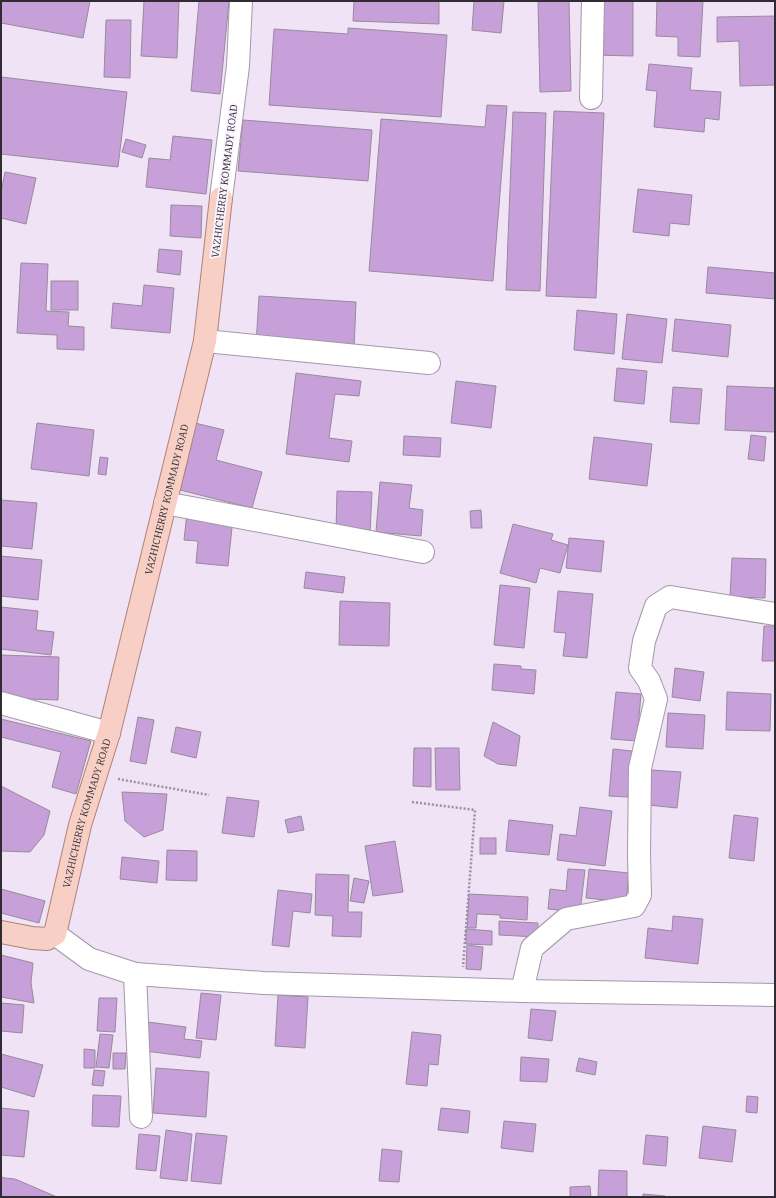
<svg xmlns="http://www.w3.org/2000/svg" width="776" height="1198" viewBox="0 0 776 1198" font-family="'IBM Plex Serif',serif">
	<style>
		.building { fill: #c79fd9; stroke: #978b9c }
		.lines { fill: none; stroke-linecap: round; stroke-linejoin: round }
		.minor-casing { stroke: #a398a8; stroke-width: 24 }
		.major-casing { stroke: #b08179; stroke-width: 24 }
		.path { stroke: #9b919f; stroke-width: 2.5; stroke-dasharray: 2 2; stroke-linecap: butt }
		.minor { stroke: #fff; stroke-width: 22 }
		.major { stroke: #f8cfc5; stroke-width: 22 }
		.labels { text-anchor: middle; stroke-width: 4; stroke-linejoin: round; paint-order: stroke }
		.street-label { font-size: 10px; fill: #312c33; stroke: #faf3fe }
	</style>
	<rect width="100%" height="100%" fill="#f0e3f6"/>
	<g class="building">
		<polygon points="1,1 90,1 83,38 1,23"/>
		<polygon points="144,1 179,1 177,58 141,56"/>
		<polygon points="199,1 229,1 220,94 191,91"/>
		<polygon points="354,1 439,1 439,24 353,21"/>
		<polygon points="474,1 504,1 501,33 472,30"/>
		<polygon points="538,1 569,1 571,91 540,92"/>
		<polygon points="603,1 633,1 633,56 594,55"/>
		<polygon points="657,1 703,1 700,57 678,56 678,37 656,36"/>
		<polygon points="775,16 775,85 740,86 739,41 717,42 717,17"/>
		<polygon points="106,20 131,20 130,78 104,77"/>
		<polygon points="348,28 447,35 441,117 269,105 274,29 348,34"/>
		<polygon points="649,64 692,68 690,90 721,92 719,120 705,118 704,132 654,127 657,91 646,90"/>
		<polygon points="1,77 127,92 118,167 1,154"/>
		<polygon points="487,105 507,106 493,281 369,271 381,119 485,127"/>
		<polygon points="554,111 604,113 596,298 546,296"/>
		<polygon points="513,112 546,113 540,291 506,290"/>
		<polygon points="243,120 372,130 368,181 238,171"/>
		<polygon points="173,136 212,140 206,194 146,187 149,158 170,160"/>
		<polygon points="126,139 146,145 142,158 122,152"/>
		<polygon points="5,172 36,178 26,224 1,218 1,192"/>
		<polygon points="638,189 692,195 689,225 670,223 669,236 633,232"/>
		<polygon points="171,205 202,206 201,238 170,236"/>
		<polygon points="159,249 182,251 180,275 157,272"/>
		<polygon points="21,263 48,264 46,311 69,312 68,326 84,327 84,350 57,349 57,335 17,333"/>
		<polygon points="708,267 775,273 775,299 706,293"/>
		<rect x="51" y="281" width="27" height="29"/>
		<polygon points="144,285 174,288 170,333 111,328 113,303 142,306"/>
		<polygon points="259,296 356,302 354,350 256,345"/>
		<polygon points="577,310 617,314 614,354 574,350"/>
		<polygon points="627,314 667,319 662,363 622,359"/>
		<polygon points="675,319 731,325 728,357 672,351"/>
		<polygon points="617,368 647,371 644,404 614,401"/>
		<polygon points="296,373 361,381 359,396 335,394 329,438 352,441 349,462 286,454"/>
		<polygon points="456,381 496,386 491,428 451,423"/>
		<polygon points="727,386 775,388 775,432 725,430"/>
		<polygon points="673,387 702,389 699,424 670,422"/>
		<polygon points="37,423 94,430 89,476 31,469"/>
		<polygon points="195,423 224,430 216,460 262,472 252,508 180,490 187,463 185,462"/>
		<polygon points="751,435 766,437 764,461 748,459"/>
		<polygon points="404,436 441,438 440,457 403,455"/>
		<polygon points="594,437 652,444 647,486 589,479"/>
		<polygon points="100,457 108,458 106,475 98,474"/>
		<polygon points="380,482 412,485 409,508 423,510 421,536 376,532"/>
		<polygon points="337,491 372,492 370,533 336,532"/>
		<polygon points="1,500 37,503 32,549 1,546"/>
		<polygon points="481,510 482,528 471,528 470,511"/>
		<polygon points="187,513 233,518 228,566 196,563 198,541 184,540"/>
		<polygon points="513,524 553,534 551,540 568,545 560,573 540,568 536,583 500,573"/>
		<polygon points="569,538 604,541 601,572 566,568"/>
		<polygon points="1,556 42,560 38,600 1,596"/>
		<polygon points="732,558 766,559 765,598 730,597"/>
		<polygon points="306,572 345,577 343,593 304,588"/>
		<polygon points="500,585 530,588 524,648 494,645"/>
		<polygon points="558,591 593,594 587,658 563,656 566,633 554,632"/>
		<polygon points="340,601 390,603 389,646 339,645"/>
		<polygon points="1,607 38,611 36,630 54,632 51,655 1,649"/>
		<polygon points="764,626 775,626 775,661 762,661"/>
		<polygon points="1,655 59,657 58,700 1,698"/>
		<polygon points="494,664 521,666 521,669 536,670 534,694 492,690"/>
		<polygon points="675,668 704,672 700,701 672,697"/>
		<polygon points="616,692 641,694 637,741 611,739"/>
		<polygon points="727,692 771,694 770,731 726,730"/>
		<polygon points="668,713 705,715 703,749 666,747"/>
		<polygon points="138,717 154,720 146,764 130,761"/>
		<polygon points="1,719 91,741 76,794 52,787 61,752 1,737"/>
		<polygon points="493,722 520,736 516,766 498,764 484,756"/>
		<polygon points="176,727 201,732 196,758 171,752"/>
		<polygon points="414,748 431,748 431,787 413,786"/>
		<polygon points="435,748 459,748 460,790 436,790"/>
		<polygon points="613,749 632,751 628,797 609,796"/>
		<polygon points="651,770 681,772 677,808 648,805"/>
		<polygon points="1,786 50,811 44,835 30,852 1,851"/>
		<polygon points="122,792 167,794 163,830 144,837 125,821"/>
		<polygon points="227,797 259,801 254,837 222,833"/>
		<polygon points="580,807 612,811 605,866 557,860 560,834 576,836"/>
		<polygon points="734,815 758,818 754,861 729,858"/>
		<polygon points="301,816 304,830 288,833 285,820"/>
		<polygon points="509,820 553,825 549,855 506,851"/>
		<rect x="480" y="838" width="16" height="16"/>
		<polygon points="395,841 403,892 373,896 365,846"/>
		<polygon points="167,850 197,851 197,881 166,880"/>
		<polygon points="122,857 159,861 157,883 120,879"/>
		<polygon points="568,869 585,870 580,912 548,909 550,889 566,891"/>
		<polygon points="589,869 629,873 626,902 586,898"/>
		<polygon points="316,874 349,875 348,912 362,912 361,937 332,936 333,916 315,915"/>
		<polygon points="354,878 369,881 364,903 350,901"/>
		<polygon points="1,889 45,901 39,923 1,913"/>
		<polygon points="278,890 312,894 310,913 293,911 289,947 272,945"/>
		<polygon points="469,894 528,897 527,920 500,918 500,915 477,914 476,928 467,928"/>
		<polygon points="673,916 703,919 698,964 645,958 648,928 672,931"/>
		<polygon points="499,921 538,923 537,937 499,935"/>
		<polygon points="466,929 492,931 492,945 466,944"/>
		<polygon points="467,945 483,947 481,970 466,969"/>
		<polygon points="1,955 33,963 31,983 34,1003 1,997"/>
		<polygon points="201,993 221,995 216,1040 196,1038"/>
		<polygon points="278,995 308,997 305,1048 275,1046"/>
		<polygon points="99,998 117,998 115,1032 97,1031"/>
		<polygon points="1,1003 24,1005 22,1033 1,1031"/>
		<polygon points="531,1009 556,1011 552,1041 528,1038"/>
		<polygon points="148,1022 186,1027 184,1039 202,1041 200,1058 145,1051"/>
		<polygon points="412,1032 441,1035 438,1065 429,1064 427,1086 406,1084"/>
		<polygon points="100,1034 113,1035 109,1068 96,1067"/>
		<polygon points="84,1049 95,1050 95,1068 84,1068"/>
		<polygon points="113,1053 126,1053 125,1069 113,1069"/>
		<polygon points="1,1054 43,1065 34,1097 1,1087"/>
		<polygon points="521,1057 549,1059 547,1082 520,1081"/>
		<polygon points="579,1058 597,1062 595,1075 576,1071"/>
		<polygon points="156,1068 209,1072 206,1117 153,1113"/>
		<polygon points="94,1070 105,1071 103,1086 92,1085"/>
		<polygon points="93,1095 121,1096 119,1127 92,1126"/>
		<polygon points="747,1096 758,1097 757,1113 746,1112"/>
		<polygon points="1,1108 29,1111 24,1157 1,1155"/>
		<polygon points="441,1108 470,1111 468,1133 438,1130"/>
		<polygon points="504,1121 536,1124 533,1152 501,1148"/>
		<polygon points="703,1126 736,1130 732,1162 699,1158"/>
		<polygon points="166,1130 192,1134 187,1181 160,1178"/>
		<polygon points="196,1133 227,1136 221,1184 191,1181"/>
		<polygon points="139,1134 160,1136 156,1171 136,1169"/>
		<polygon points="646,1135 668,1137 666,1166 643,1164"/>
		<polygon points="382,1149 402,1151 399,1182 379,1181"/>
		<polygon points="599,1170 627,1171 627,1197 598,1197"/>
		<polygon points="1,1177 5,1178 15,1179 57,1197 1,1197"/>
		<polygon points="590,1186 591,1197 570,1197 570,1187"/>
		<polygon points="643,1194 665,1196 665,1197 643,1197"/>
	</g>
	<g class="lines">
		<defs>
			<g id="minor">
				<polyline points="591,98 593,1"/>
				<polyline points="221,198 238,66 241,1"/>
				<polyline points="205,341 429,363"/>
				<polyline points="165,503 423,552"/>
				<polyline points="1,703 109,733"/>
				<polyline points="55,934 89,959 135,974 264,983 522,991 775,995"/>
				<polyline points="135,974 141,1117"/>
				<polyline points="522,991 532,948 566,919 634,906 640,895 639,854 640,768 656,699 649,681 640,668 644,641 656,606 670,597 775,614"/>
			</g>
			<g id="major">
				<path id="s1" d="M1 932 32 938 47 939 55 934 80 825 109 733 205 341 221 198"/>
			</g>
		</defs>
		<use href="#minor" class="minor-casing"/>
		<use href="#major" class="major-casing"/>
		<g class="path">
			<polyline points="118,779 209,795"/>
			<polyline points="412,802 475,810 463,967"/>
		</g>
		<use href="#minor" class="minor"/>
		<use href="#major" class="major"/>
	</g>
	<g class="labels">
		<g class="street-label">
			<text transform="translate(224 181) rotate(-83)" y="4">VAZHICHERRY KOMMADY ROAD</text>
			<text dy="4" stroke="none"><textPath href="#s1" startOffset="505">VAZHICHERRY KOMMADY ROAD</textPath></text>
			<text dy="4" stroke="none"><textPath href="#s1" startOffset="181">VAZHICHERRY KOMMADY ROAD</textPath></text>
		</g>
	</g>
	<rect width="776" height="1198" fill="none" stroke="#312c33" stroke-width="4"/>
</svg>
